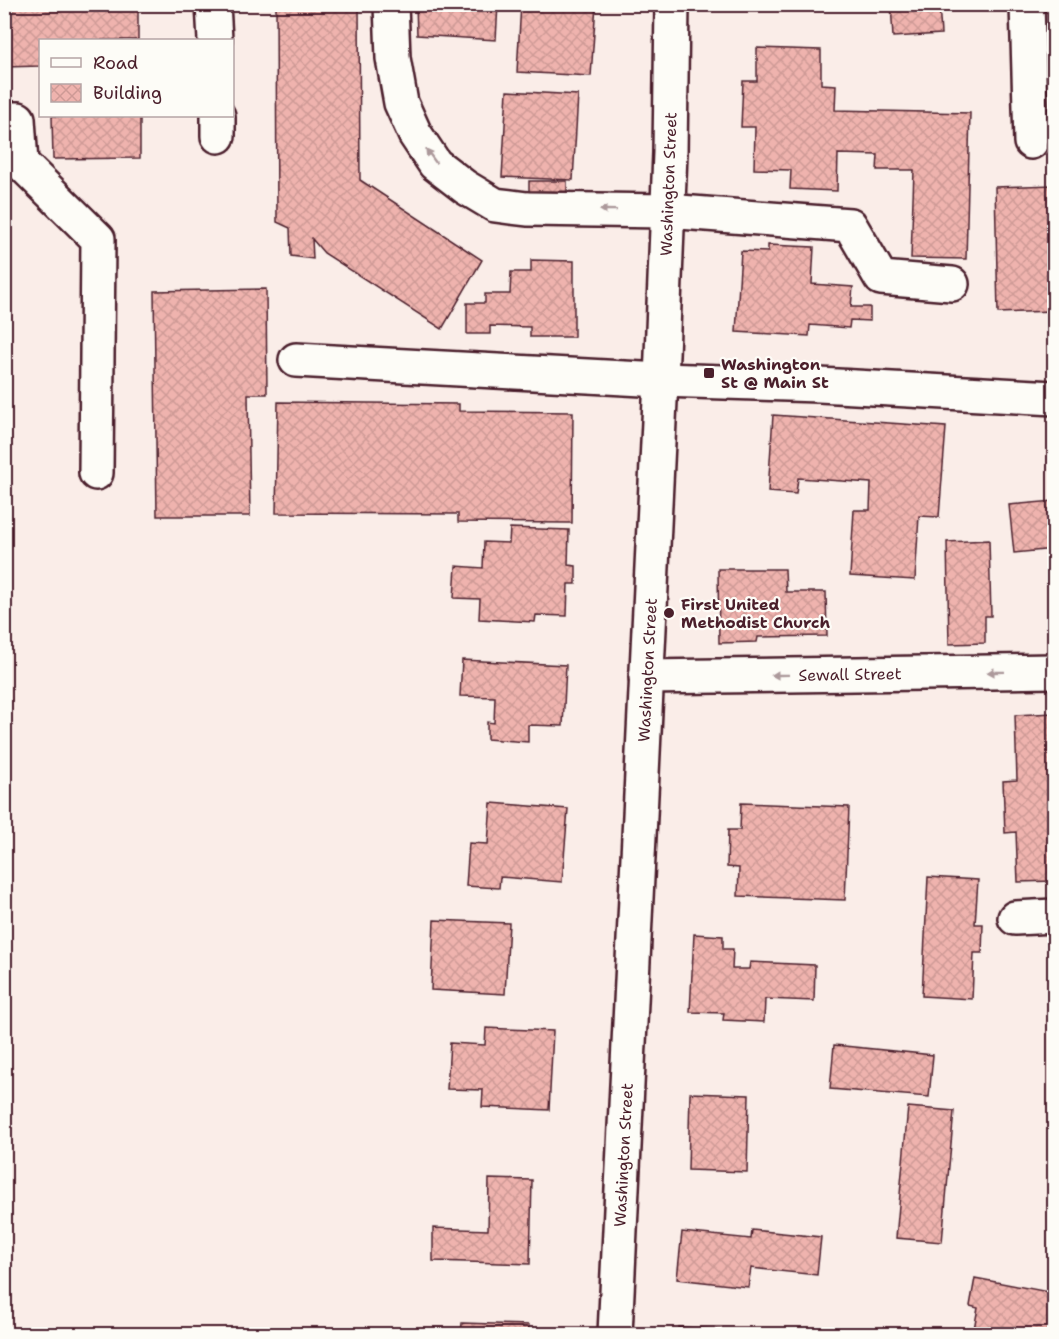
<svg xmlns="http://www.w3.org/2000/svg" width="1059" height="1339" viewBox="0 0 1059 1339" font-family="'Shantell Sans',sans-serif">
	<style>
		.building { fill: url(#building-cross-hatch); stroke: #4a1f2b; stroke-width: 1.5 }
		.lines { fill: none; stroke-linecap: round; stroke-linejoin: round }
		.minor-casing { stroke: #4a1f2b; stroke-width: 38 }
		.major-casing { stroke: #4a1f2b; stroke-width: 38 }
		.minor { stroke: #fdfcf7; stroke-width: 33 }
		.major { stroke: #fdfcf7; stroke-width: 33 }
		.oneway { fill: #ac999b }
		.poi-dot { fill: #4a1f2b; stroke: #fdfcf7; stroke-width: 2 }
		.labels { text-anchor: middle; stroke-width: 4.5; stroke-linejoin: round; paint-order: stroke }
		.street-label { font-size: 16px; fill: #4a1f2b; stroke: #fdfcf7 }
		.poi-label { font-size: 16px; font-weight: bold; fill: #4a1f2b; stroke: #fdfcf7; text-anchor: start }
	</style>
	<defs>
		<pattern id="building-cross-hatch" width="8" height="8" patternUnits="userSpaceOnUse" patternTransform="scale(1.5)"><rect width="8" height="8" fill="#efb3ae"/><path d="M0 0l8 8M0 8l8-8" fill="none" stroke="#ce9a96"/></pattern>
	</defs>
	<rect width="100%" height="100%" fill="#faede8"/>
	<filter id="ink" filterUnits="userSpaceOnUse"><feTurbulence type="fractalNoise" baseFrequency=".0167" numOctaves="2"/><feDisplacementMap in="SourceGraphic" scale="12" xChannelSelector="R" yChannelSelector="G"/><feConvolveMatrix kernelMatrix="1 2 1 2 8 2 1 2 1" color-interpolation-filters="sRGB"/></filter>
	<g filter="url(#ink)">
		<g class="building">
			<polygon points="4,4 138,4 138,40 40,40 40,66 4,67"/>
			<polygon points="276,4 359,4 360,180 482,260 442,329 324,253 312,239 313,259 291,256 290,228 277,222"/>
			<polygon points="416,4 498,4 496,40 417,35"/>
			<polygon points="521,4 596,4 591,76 517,72"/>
			<polygon points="891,4 939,4 941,34 893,37"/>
			<polygon points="971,4 996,4 996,6 971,7"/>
			<polygon points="757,48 821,50 821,84 836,85 835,110 970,113 966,259 911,258 914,170 877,170 878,155 838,154 837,191 790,189 791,170 754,169 755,127 741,127 743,81 757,81"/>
			<polygon points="507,91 578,95 573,180 502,177"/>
			<polygon points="52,116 140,116 140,158 53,159"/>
			<rect x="529" y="181" width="38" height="21"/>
			<polygon points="1054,185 1054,311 998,313 995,187"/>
			<polygon points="768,245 814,247 812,284 853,287 851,307 870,307 870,321 850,320 849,328 810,325 809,336 736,332 741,251 768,252"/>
			<polygon points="531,260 574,261 574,337 530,337 530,327 490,326 490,334 467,334 467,303 485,303 485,294 510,294 511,272 531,272"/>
			<polygon points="266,289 267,394 248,394 250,516 157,516 154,291"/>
			<polygon points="278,402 459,404 459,411 573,412 572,523 458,522 458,514 276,513"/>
			<polygon points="773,415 946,427 939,517 919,516 915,580 850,576 854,510 870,510 871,483 798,478 796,494 768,492"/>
			<polygon points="1054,501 1054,549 1014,553 1009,505"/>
			<polygon points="510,528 569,530 568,565 576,566 576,584 568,584 567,616 536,615 535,622 479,619 480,599 454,598 456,566 483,568 484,542 509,543"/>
			<polygon points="989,540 991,616 985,616 985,643 949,644 947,542"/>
			<polygon points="718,569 785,569 786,592 826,592 827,636 758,637 757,642 719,643"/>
			<polygon points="462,660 566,665 563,726 528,725 528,742 487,739 487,722 494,723 495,697 460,696"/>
			<polygon points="1054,713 1054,881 1018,882 1016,832 1005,833 1003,781 1017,780 1015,715"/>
			<polygon points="491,803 568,809 562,882 500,877 499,888 466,886 469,843 488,844"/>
			<polygon points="741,803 849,807 845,900 738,896 739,868 727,867 728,830 740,830"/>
			<polygon points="928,877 978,880 975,924 983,924 982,953 974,953 972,999 922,996"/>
			<polygon points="434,920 509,923 505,994 431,990"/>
			<polygon points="694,934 723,936 723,949 733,949 732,969 749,969 750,962 815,965 814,1001 765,999 764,1022 723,1020 724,1013 690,1012"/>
			<polygon points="486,1028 553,1031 549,1110 482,1107 483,1090 447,1089 450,1043 485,1045"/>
			<polygon points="834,1045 933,1055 929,1097 830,1089"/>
			<polygon points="690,1093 749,1095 747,1172 688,1170"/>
			<polygon points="908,1107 954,1111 942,1242 896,1238"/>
			<polygon points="489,1179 532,1180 530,1264 433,1261 433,1228 488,1230"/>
			<polygon points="752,1230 821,1237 817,1275 751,1268 748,1287 677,1279 682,1232 751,1239"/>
			<polygon points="975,1278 1054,1293 1050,1334 1008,1330 1007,1334 979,1334 980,1330 974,1329 978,1308 970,1306"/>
			<polygon points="462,1323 529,1325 528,1334 461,1334"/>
			<polygon points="679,1327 730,1330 729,1334 679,1334"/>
		</g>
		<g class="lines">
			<defs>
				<g id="minor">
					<polyline points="213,4 215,40"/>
					<polyline points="391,4 393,58 401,103 415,134 435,164 465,187 495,205 527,209 667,211 850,225 881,278 952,284"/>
					<polyline points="1027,4 1031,142"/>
					<polyline points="218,116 218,136"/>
					<polyline points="4,119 18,119 21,163 98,239 96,473"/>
					<polyline points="296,360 661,380 819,385 1054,398"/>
					<polyline points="646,677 1054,671"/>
					<polyline points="1015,918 1054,916"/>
				</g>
				<polyline id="major" points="615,1334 661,380 670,153 672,4"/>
			</defs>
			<use href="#minor" class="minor-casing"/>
			<use href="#major" class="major-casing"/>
			<use href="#minor" class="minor"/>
			<use href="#major" class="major"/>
		</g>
		<defs><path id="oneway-solid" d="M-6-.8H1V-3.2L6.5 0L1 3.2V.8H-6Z" transform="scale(1.5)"/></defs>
		<g class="oneway">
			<use href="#oneway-solid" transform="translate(431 156) rotate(-126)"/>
			<use href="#oneway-solid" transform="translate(608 210) rotate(-179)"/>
			<use href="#oneway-solid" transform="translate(996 672) rotate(179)"/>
			<use href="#oneway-solid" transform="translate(780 675) rotate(179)"/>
		</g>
	</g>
	<g class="poi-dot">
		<rect x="703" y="367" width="12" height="12" rx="3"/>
		<circle cx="669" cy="613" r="6"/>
	</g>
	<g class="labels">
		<g class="street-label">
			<text transform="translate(668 184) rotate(-88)" y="6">Washington Street</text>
			<text transform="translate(647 670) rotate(-87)" y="6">Washington Street</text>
			<text transform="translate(850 674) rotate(-1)" y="6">Sewall Street</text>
			<text transform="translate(623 1155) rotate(-87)" y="6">Washington Street</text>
		</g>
		<g class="poi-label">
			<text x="721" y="370">Washington<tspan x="721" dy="18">St @ Main St</tspan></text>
			<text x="681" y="610">First United<tspan x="681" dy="18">Methodist Church</tspan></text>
		</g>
	</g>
	<rect width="1059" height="1339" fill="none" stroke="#fdfcf7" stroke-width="24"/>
	<rect x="12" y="12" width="1035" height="1315" fill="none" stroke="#4a1f2b" stroke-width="2" filter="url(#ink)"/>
	<rect x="39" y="39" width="195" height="78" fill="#fdfcf7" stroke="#b5a4a5" stroke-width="1.5"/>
	<rect x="51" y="58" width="30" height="9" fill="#fdfcf7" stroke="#b5a4a5" stroke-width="1.5"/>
	<text x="93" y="69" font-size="18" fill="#4a1f2b">Road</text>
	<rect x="51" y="84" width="30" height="18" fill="url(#building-cross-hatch)" stroke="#b5a4a5" stroke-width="1.5"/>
	<text x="93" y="99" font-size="18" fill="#4a1f2b">Building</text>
</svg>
